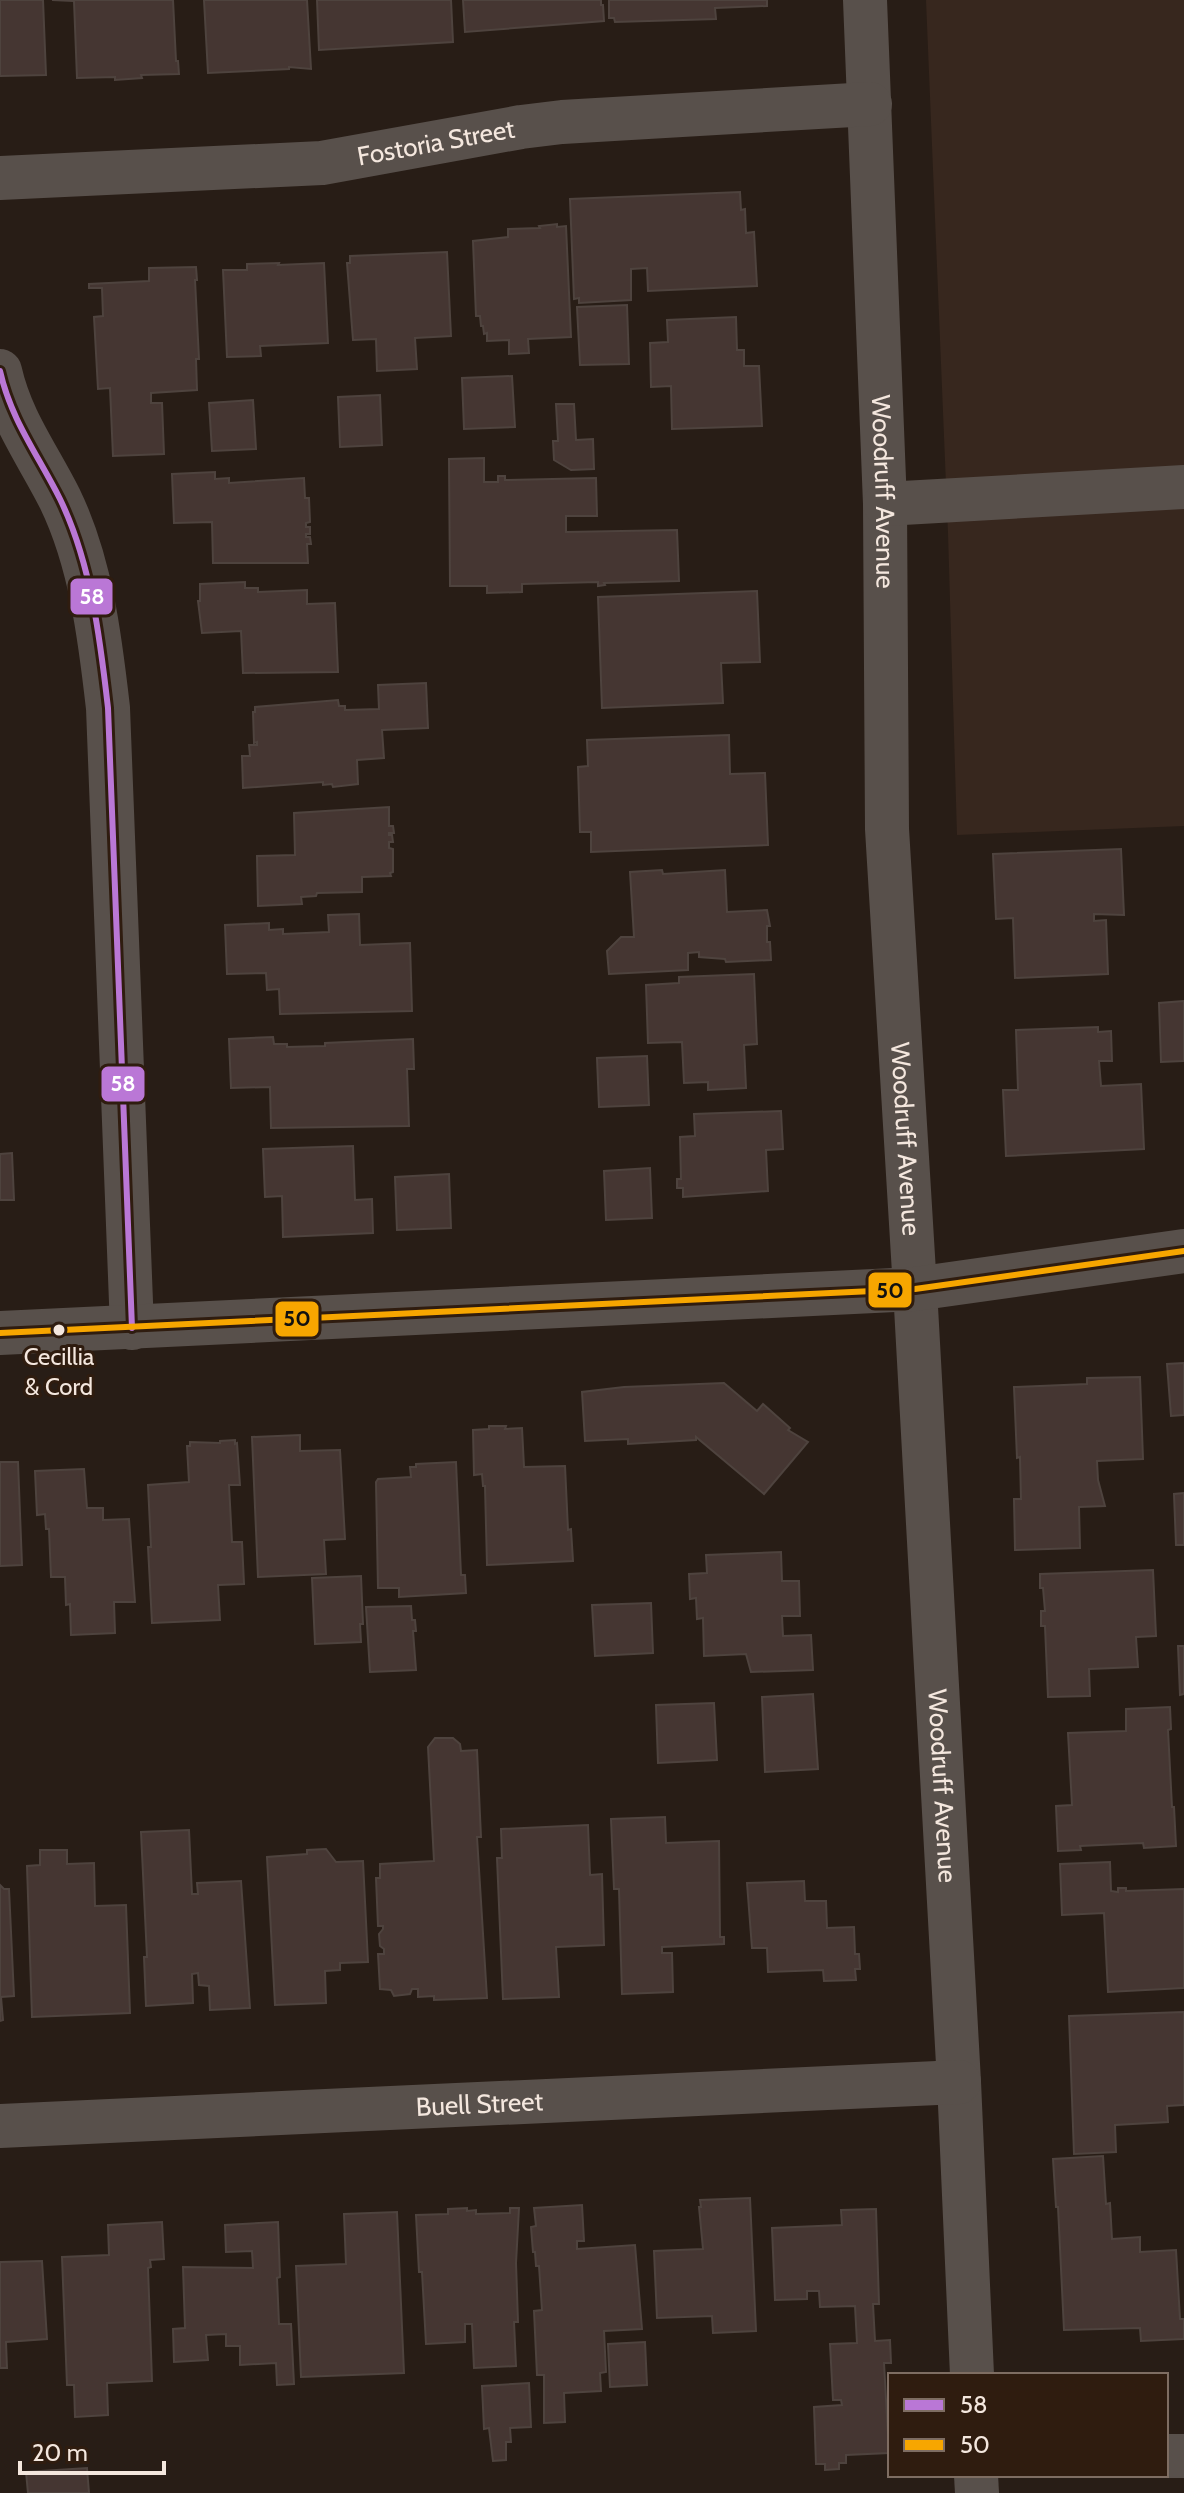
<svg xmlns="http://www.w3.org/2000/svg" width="1184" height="2493" viewBox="0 0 1184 2493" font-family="Cabin,sans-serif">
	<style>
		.commercial { fill: #37271e }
		.building { fill: #453632; stroke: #4e433e; stroke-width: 2 }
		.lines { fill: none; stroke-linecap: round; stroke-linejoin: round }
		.minor { stroke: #58504b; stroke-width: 44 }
		.bus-1-casing { stroke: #2f1c0f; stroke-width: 12 }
		.bus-2-casing { stroke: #2f1c0f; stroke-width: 12 }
		.bus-1 { stroke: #ba77d6; stroke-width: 6 }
		.bus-2 { stroke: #f7a600; stroke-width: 6 }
		.bus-dot { fill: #f4e7de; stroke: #2f1c0f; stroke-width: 3 }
		.labels { text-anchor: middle; stroke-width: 6; stroke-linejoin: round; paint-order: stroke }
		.bus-label { font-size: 24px; fill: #f4e7de; stroke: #2f1c0f }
		.street-label { font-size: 26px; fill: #f4e7de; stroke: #2f1c0f }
		.line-badge { stroke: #2f1c0f; stroke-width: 3 }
		.badge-label { font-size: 22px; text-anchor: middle; font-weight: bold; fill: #fff }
		.pale-badge-label { font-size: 22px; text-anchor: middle; font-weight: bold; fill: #111 }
	</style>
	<rect width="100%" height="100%" fill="#281d16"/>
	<polygon class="commercial" points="926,0 1184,0 1184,826 957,835 948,533"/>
	<g class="building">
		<polygon points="0,0 43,0 46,75 0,76"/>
		<polygon points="52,0 173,0 176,61 178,61 179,74 141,75 142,78 115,80 115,77 77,78 74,1"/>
		<polygon points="204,0 307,0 311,69 289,67 289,69 208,73"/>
		<polygon points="317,0 451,0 453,42 319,50"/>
		<polygon points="463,0 601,0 601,5 603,5 604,21 465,32"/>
		<polygon points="609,0 767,0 767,6 715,8 716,19 615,22 614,18 609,18"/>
		<polygon points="740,192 741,210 745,209 746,233 754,232 757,286 648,291 647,268 631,269 631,300 579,303 579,298 574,299 570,199"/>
		<polygon points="557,224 557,227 566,226 571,337 528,339 529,353 509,354 509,340 487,341 487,333 484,334 483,326 481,326 480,316 476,316 473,241 508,237 508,229 540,228 539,226"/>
		<polygon points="447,252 451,336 415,338 417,369 377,371 376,339 353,340 347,263 350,263 350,256"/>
		<polygon points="279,263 278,265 324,263 328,343 260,346 261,356 227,357 223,270 247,270 247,264"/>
		<polygon points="196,267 197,280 195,280 199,359 196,359 197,390 151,393 151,403 162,403 164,454 113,456 110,388 98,389 94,317 103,316 102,288 89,288 89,284 149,281 149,268"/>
		<polygon points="627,305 629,364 580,365 577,307"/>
		<polygon points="736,317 737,350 744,350 744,366 759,366 762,426 672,429 671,386 651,387 650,343 668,342 667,320"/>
		<polygon points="512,376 515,427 464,429 462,378"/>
		<polygon points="380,395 382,445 340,447 338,397"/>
		<polygon points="253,400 256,449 212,451 209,403"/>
		<polygon points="556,404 574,404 576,440 593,439 594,469 571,470 554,460 553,441 558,441"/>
		<polygon points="484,458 484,482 498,482 498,476 505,476 505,480 596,478 597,516 566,516 566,532 677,530 679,581 604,583 605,585 598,586 598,582 522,584 522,592 487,593 487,586 450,586 449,459"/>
		<polygon points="215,472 215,479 229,478 229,483 304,478 305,498 309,498 310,522 306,523 306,527 310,527 310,534 306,534 306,537 310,537 311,544 307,544 308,563 213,563 212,522 174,523 172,474"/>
		<polygon points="245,582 245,588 258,588 258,592 307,590 307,604 335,603 338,672 243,673 241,631 202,633 198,601 200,601 200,584"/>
		<polygon points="757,591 760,662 721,663 723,703 602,708 598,597"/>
		<polygon points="426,683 428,728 382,730 384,758 357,760 358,784 333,787 332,784 323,785 323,782 243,788 242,756 250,756 249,745 257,745 257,742 254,743 253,712 255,712 255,707 338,700 339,706 345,706 345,710 379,709 378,685"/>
		<polygon points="729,735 730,774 765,773 768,845 591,852 591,832 580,832 578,767 588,766 587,740"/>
		<polygon points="389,807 389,826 393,826 394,833 389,833 389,835 392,835 393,842 389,842 389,848 393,849 393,872 390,873 391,876 362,877 362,892 317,893 316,896 301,897 302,904 258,906 257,856 295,855 294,813"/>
		<polygon points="1121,849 1124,915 1094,914 1094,921 1106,920 1108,974 1015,978 1013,918 996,919 993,854"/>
		<polygon points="662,870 663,874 725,870 727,912 767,910 770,926 767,926 767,942 770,942 771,960 726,962 725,959 699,957 699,952 688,953 688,970 609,974 607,951 621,937 634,937 630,872"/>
		<polygon points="359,914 360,945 410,943 412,1011 280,1014 279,989 267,990 266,973 227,974 225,925 269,923 269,930 283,929 283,934 329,932 328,915"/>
		<polygon points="754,974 757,1044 744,1045 746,1088 708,1090 708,1082 684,1083 682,1042 648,1043 646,985 679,983 679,977"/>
		<polygon points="1184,1001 1184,1061 1161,1062 1159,1003"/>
		<polygon points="1098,1027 1098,1032 1111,1031 1112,1061 1099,1061 1101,1086 1141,1084 1144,1149 1006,1156 1003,1090 1018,1090 1016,1030"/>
		<polygon points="273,1037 274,1044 287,1044 287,1047 325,1046 325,1043 413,1039 414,1069 407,1069 409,1126 271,1128 270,1087 231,1088 229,1039"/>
		<polygon points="647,1056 649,1105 599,1107 597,1058"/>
		<polygon points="781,1111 783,1149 766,1150 768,1191 683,1197 683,1188 677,1188 677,1179 681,1179 680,1137 695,1136 694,1114"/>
		<polygon points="353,1146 355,1200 372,1199 373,1233 283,1237 282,1196 265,1197 263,1149"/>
		<polygon points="12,1153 14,1200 0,1200 0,1154"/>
		<polygon points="650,1168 652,1218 606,1220 604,1171"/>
		<polygon points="449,1174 451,1228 397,1230 395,1177"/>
		<polygon points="1184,1363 1184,1415 1171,1416 1167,1364"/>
		<polygon points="1140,1377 1143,1459 1097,1461 1098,1480 1105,1506 1079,1507 1080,1548 1015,1550 1014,1499 1021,1499 1020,1457 1017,1458 1014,1387 1087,1384 1087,1378"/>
		<polygon points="724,1383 757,1411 763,1404 790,1428 788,1430 808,1442 764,1494 696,1437 696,1440 628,1444 628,1439 585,1441 582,1392 624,1387"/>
		<polygon points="489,1426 506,1426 505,1429 522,1428 524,1467 565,1466 568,1530 571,1529 573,1561 487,1565 485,1486 483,1486 482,1474 474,1475 473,1430 489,1429"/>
		<polygon points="300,1435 300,1451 340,1450 345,1539 324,1540 326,1574 258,1577 252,1437"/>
		<polygon points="235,1440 235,1444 237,1443 240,1485 229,1485 232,1542 242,1542 244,1584 218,1585 220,1620 152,1623 148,1547 151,1547 148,1485 189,1482 187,1446 190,1446 190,1442 220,1443 220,1441"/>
		<polygon points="0,1462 18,1462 22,1565 0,1566"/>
		<polygon points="456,1462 461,1575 465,1575 466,1593 399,1597 399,1588 378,1588 376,1482 378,1479 411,1477 410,1467 416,1467 416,1464"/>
		<polygon points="84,1469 87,1508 103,1508 103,1520 129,1519 135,1602 114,1602 115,1633 71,1635 70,1604 66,1605 65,1577 51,1577 49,1529 46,1529 45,1514 37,1515 35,1471"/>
		<polygon points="1184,1493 1184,1545 1176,1545 1174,1494"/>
		<polygon points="781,1552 782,1581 799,1581 800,1616 782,1616 783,1636 811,1635 813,1670 751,1672 746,1654 704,1656 703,1618 697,1619 696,1598 690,1599 689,1574 707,1573 706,1555"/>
		<polygon points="1153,1570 1156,1636 1136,1637 1138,1667 1089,1669 1090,1696 1048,1697 1045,1626 1041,1626 1041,1611 1045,1611 1043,1588 1040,1588 1040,1574"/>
		<polygon points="361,1576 363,1624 360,1624 361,1642 315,1644 312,1578"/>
		<polygon points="651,1603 653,1653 595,1656 592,1605"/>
		<polygon points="411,1606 412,1620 415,1620 416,1631 413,1631 416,1670 370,1672 366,1607"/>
		<polygon points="1178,1646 1184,1646 1184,1694 1180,1695"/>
		<polygon points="813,1694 818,1769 765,1772 762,1697"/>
		<polygon points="714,1703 717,1760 658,1763 656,1705"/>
		<polygon points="1170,1707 1171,1729 1168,1730 1172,1807 1174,1807 1176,1846 1144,1848 1143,1843 1080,1846 1081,1850 1058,1851 1056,1806 1072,1805 1068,1733 1126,1731 1126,1709"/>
		<polygon points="435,1738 453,1738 460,1744 461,1751 477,1750 481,1837 477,1837 487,1998 434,2000 434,1996 418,1997 418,1989 412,1989 410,1994 394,1996 391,1990 380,1989 378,1954 384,1954 384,1949 380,1946 379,1934 383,1929 383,1926 378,1926 376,1878 380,1878 380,1864 434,1861 428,1747"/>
		<polygon points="665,1817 666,1843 719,1841 720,1937 724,1937 724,1944 662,1947 662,1953 672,1953 673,1992 622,1994 619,1889 614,1889 611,1819"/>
		<polygon points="588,1825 590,1875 602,1874 604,1945 556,1947 559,1997 503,1999 497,1858 502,1858 501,1829"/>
		<polygon points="189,1830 192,1894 198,1894 197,1883 241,1881 250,2008 210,2010 209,1986 199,1985 198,1973 192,1974 193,2003 146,2006 144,1957 147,1957 141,1832"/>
		<polygon points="326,1849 336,1862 363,1861 368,1962 340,1963 340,1970 325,1971 326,2003 275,2005 267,1857 307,1854 307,1850"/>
		<polygon points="40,1850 67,1850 67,1864 94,1863 95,1906 126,1905 130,2013 32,2017 27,1866 40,1865"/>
		<polygon points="1110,1862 1111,1891 1118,1892 1118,1888 1126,1888 1126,1891 1184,1889 1184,1988 1108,1992 1104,1913 1062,1915 1060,1864"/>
		<polygon points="804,1881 805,1901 826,1901 827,1928 854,1927 855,1954 859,1954 860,1969 855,1969 856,1980 824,1981 823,1970 768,1972 767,1948 752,1948 747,1883"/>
		<polygon points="0,1885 4,1889 9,1889 14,1996 1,1997 3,2020 0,2021"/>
		<polygon points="1184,2012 1184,2105 1167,2106 1168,2122 1115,2125 1116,2152 1074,2154 1069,2016"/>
		<polygon points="1103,2156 1106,2204 1110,2203 1112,2239 1140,2237 1140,2252 1176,2250 1180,2319 1184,2319 1184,2339 1141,2341 1140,2328 1064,2330 1058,2207 1056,2207 1053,2159"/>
		<polygon points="750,2198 756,2331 713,2333 712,2316 657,2318 654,2251 703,2249 699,2207 701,2207 700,2200"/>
		<polygon points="582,2205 584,2241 577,2241 577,2249 635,2245 642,2329 604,2331 606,2372 600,2373 601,2391 564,2393 565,2422 544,2423 544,2375 537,2375 534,2311 542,2310 539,2266 536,2266 535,2252 533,2252 531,2227 536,2226 534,2208"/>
		<polygon points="467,2208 467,2211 476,2210 476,2214 510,2213 510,2208 519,2208 516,2263 518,2322 514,2322 516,2366 474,2368 472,2324 465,2324 465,2342 426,2344 422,2272 419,2272 416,2215 448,2214 448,2209"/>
		<polygon points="876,2209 879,2304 873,2304 875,2341 890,2340 891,2363 884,2363 889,2453 846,2455 846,2463 839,2463 839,2469 825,2470 825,2464 816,2464 814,2407 842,2405 841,2400 833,2400 830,2344 857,2343 855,2306 820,2307 819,2291 807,2291 807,2299 775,2300 772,2228 842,2225 841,2210"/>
		<polygon points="397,2212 404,2373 301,2377 296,2266 346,2264 344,2214"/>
		<polygon points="162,2222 164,2259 150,2260 151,2267 148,2268 152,2381 107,2383 108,2415 75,2417 74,2385 67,2385 62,2257 109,2255 108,2225"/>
		<polygon points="278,2222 280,2277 277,2278 279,2324 291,2324 294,2384 277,2385 276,2363 240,2365 240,2346 226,2346 226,2334 206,2335 208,2360 174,2362 173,2329 185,2328 183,2267 253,2268 252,2251 226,2252 225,2225"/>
		<polygon points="42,2261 47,2339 6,2342 7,2368 0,2368 0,2262"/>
		<polygon points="645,2342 647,2385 610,2387 608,2344"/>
		<polygon points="529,2383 531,2427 510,2428 511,2442 506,2442 506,2460 493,2461 489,2428 484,2429 482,2386"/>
		<polygon points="87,2468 89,2493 28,2493 26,2472"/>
	</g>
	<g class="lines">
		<g class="minor">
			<path id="s1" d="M865 0 885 504 887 829 915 1289 959 2082 972 2375"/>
			<path id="s2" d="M0 178 322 163 521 127 562 122 870 104"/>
			<path d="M0 371C11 420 38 455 60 499 91 563 100 638 108 708L132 1328"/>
			<polyline points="885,504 1184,487"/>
			<polyline points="0,1333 915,1289 1184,1251"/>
			<path id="s3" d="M0 2126 959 2082"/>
			<polyline points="1166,2456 1184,2456"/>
			<polyline points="976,2475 977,2493"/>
		</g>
		<defs>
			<path id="bus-1" d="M0 371C11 420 38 455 60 499 91 563 100 638 108 708L132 1328"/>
			<polyline id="bus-2" points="0,1333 915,1289 1184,1251"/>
		</defs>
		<use href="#bus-1" class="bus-1-casing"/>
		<use href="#bus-2" class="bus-2-casing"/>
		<use href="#bus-1" class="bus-1"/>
		<use href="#bus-2" class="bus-2"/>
	</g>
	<circle class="bus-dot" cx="59" cy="1330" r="7"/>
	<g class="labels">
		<g class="bus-label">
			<text x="59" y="1365">Cecillia<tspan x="59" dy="30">&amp; Cord</tspan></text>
		</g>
		<g class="street-label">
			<text dy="9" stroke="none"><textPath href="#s2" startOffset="438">Fostoria Street</textPath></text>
			<text dy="9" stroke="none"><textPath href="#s1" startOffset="492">Woodruff Avenue</textPath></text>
			<text dy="9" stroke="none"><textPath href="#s1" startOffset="1140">Woodruff Avenue</textPath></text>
			<text dy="9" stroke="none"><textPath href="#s1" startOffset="1788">Woodruff Avenue</textPath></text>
			<text dy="9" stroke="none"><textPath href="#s3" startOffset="480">Buell Street</textPath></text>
		</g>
	</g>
	<g class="line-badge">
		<rect x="69" y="577" width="45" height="39" rx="8" fill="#ba77d6"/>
		<rect x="100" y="1065" width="46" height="38" rx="8" fill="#ba77d6"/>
		<rect x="867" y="1271" width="46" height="38" rx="8" fill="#f7a600"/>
		<rect x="274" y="1300" width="46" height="38" rx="8" fill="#f7a600"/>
	</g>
	<g class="badge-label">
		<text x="92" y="604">58</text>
		<text x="123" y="1091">58</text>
	</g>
	<g class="pale-badge-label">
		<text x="890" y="1298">50</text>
		<text x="297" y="1326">50</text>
	</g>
	<rect x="888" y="2373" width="280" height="104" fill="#2f1c0f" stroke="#7e6d62" stroke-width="2"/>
	<rect x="904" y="2399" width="40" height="12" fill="#ba77d6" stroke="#7e6d62" stroke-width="2"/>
	<text x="960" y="2413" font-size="24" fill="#f4e7de">58</text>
	<rect x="904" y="2439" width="40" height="12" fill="#f7a600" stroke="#7e6d62" stroke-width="2"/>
	<text x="960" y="2453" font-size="24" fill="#f4e7de">50</text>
	<path d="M20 2461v12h144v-12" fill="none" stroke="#f4e7de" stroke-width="4"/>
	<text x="32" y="2461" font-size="24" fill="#f4e7de" stroke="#2f1c0f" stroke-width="6" paint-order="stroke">20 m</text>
</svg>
